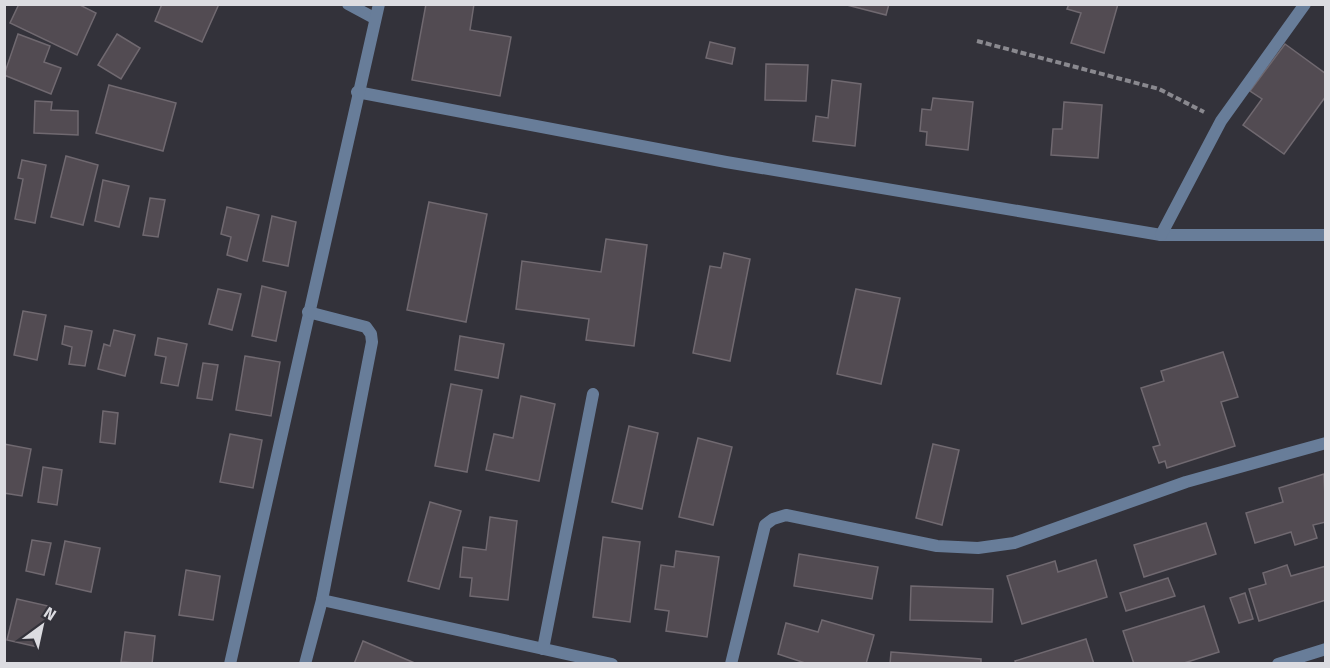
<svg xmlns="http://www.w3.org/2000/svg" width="1330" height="668" viewBox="0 0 1330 668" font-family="'Fira Sans',sans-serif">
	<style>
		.building { fill: #524b52; stroke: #706970; stroke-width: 1.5 }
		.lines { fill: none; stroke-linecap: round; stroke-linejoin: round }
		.path { stroke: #8a898f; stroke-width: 4; stroke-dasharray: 6 3; stroke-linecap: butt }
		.minor { stroke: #687d99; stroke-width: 12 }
	</style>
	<rect width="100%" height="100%" fill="#33323a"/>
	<g class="building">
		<polygon points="19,4 78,4 96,13 77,55 10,23"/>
		<polygon points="162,4 219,4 202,42 155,21"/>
		<polygon points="426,4 474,4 470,30 511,37 500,96 412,80"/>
		<polygon points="843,4 889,4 886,15"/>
		<polygon points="1069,4 1118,4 1104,53 1071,43 1081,13 1067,9"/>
		<polygon points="18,34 50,46 44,62 61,68 51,94 4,75"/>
		<polygon points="117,34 140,48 121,79 98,65"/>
		<polygon points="710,42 735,48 732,64 706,58"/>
		<polygon points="1285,44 1326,74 1326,96 1284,154 1243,125 1262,99 1250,91"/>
		<polygon points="766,64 808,65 806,101 765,100"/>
		<polygon points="832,80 861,84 855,146 813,141 816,116 828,118"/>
		<polygon points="109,85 176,103 163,151 96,133"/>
		<polygon points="933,98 973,102 968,150 926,145 927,132 920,131 922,109 931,110"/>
		<polygon points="35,101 52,102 51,110 78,111 78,135 34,133"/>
		<polygon points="1064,102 1102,105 1098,158 1051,155 1053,129 1062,129"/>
		<polygon points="66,156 98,165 83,225 51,217"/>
		<polygon points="22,160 46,165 35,223 15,219 23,179 18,178"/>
		<polygon points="103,180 129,186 119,227 95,221"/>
		<polygon points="150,198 165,200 158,237 143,235"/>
		<polygon points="429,202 487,214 466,322 407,310"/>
		<polygon points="227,207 259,215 247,261 227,255 231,237 221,234"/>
		<polygon points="272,216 296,222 288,266 263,261"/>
		<polygon points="606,239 647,245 634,346 586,340 589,319 516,309 522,261 601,272"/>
		<polygon points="724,253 750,259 730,361 693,353 710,266 721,268"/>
		<polygon points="262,286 286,292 276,341 252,336"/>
		<polygon points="218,289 241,294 232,330 209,324"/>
		<polygon points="856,289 900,298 881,384 837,374"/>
		<polygon points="23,311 46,315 37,360 14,355"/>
		<polygon points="65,326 92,331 85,366 69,364 72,347 62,344"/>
		<polygon points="114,330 135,335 125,376 98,369 104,344 110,346"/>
		<polygon points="460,336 504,344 498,378 455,370"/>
		<polygon points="158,338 187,344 178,386 161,383 166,357 155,355"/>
		<polygon points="1223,352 1238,397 1221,402 1235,446 1167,468 1165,461 1159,463 1153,447 1160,445 1141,388 1164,381 1161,371"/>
		<polygon points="245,356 280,362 271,416 236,410"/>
		<polygon points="203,363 218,365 212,400 197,398"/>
		<polygon points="451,384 482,390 467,472 435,466"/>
		<polygon points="521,396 555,404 539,481 486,470 494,434 513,438"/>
		<polygon points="103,411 118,413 115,444 100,442"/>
		<polygon points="629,426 658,433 642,509 612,502"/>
		<polygon points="230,434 262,440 253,488 220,482"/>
		<polygon points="698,438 732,447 713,525 679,517"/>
		<polygon points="4,444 31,449 22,496 4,493"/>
		<polygon points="933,444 959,450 942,525 916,518"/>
		<polygon points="43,467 62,470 57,505 38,502"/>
		<polygon points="1324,474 1326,522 1313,525 1317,538 1295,545 1291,532 1255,543 1246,513 1283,502 1279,488"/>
		<polygon points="430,502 461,511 439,589 408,581"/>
		<polygon points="490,517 517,521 508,600 470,596 472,578 460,577 463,547 486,550"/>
		<polygon points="1206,523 1216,554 1144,577 1134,545"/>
		<polygon points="603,537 640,542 630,622 593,617"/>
		<polygon points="32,540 51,543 44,575 26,571"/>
		<polygon points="65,541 100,548 91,592 56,584"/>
		<polygon points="676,551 719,557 707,637 666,631 669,611 655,609 661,565 674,567"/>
		<polygon points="799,554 878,567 872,599 794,586"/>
		<polygon points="1096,560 1107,597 1022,624 1007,576 1055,561 1058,572"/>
		<polygon points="1287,565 1291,576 1326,566 1326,600 1259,621 1249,589 1266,584 1263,573"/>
		<polygon points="186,570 220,576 213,620 179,615"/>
		<polygon points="1168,578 1175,596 1126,611 1120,593"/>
		<polygon points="911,586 993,589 992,622 910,620"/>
		<polygon points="1245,593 1253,619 1239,623 1230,598"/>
		<polygon points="17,599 48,606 38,647 7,640"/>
		<polygon points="1204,606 1219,652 1181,664 1134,664 1123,631"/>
		<polygon points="822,620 874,635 866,664 808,664 778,654 786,623 818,632"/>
		<polygon points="125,632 155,636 152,664 121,662"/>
		<polygon points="1086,639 1094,664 1016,664 1015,661"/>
		<polygon points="363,641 417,664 354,664"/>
		<polygon points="891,652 981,659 981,664 890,664"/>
	</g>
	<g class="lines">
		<polyline class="path" points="977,41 1159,89 1204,112"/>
		<g class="minor">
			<polyline points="348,4 374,18"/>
			<polyline points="357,92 726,162 1161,235 1326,235"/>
			<polyline points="1161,235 1221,121 1305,4"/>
			<polyline points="322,600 612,664"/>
			<polyline points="543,649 593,394"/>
			<polyline points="230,664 379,4"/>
			<polyline points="305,664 322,600 372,342 371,334 366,327 308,312"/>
			<polyline points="731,664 765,525 773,519 786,515 937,546 978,548 1014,543 1186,482 1326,443"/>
			<polyline points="1278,664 1326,649"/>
		</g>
	</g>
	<rect width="1330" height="668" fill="none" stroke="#dcdce1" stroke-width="12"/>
	<g transform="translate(42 626) rotate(33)" stroke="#33323a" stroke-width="4.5" paint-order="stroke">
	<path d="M0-4.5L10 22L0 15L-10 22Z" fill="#dcdce1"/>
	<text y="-9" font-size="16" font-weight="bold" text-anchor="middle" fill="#dcdce1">N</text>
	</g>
</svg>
